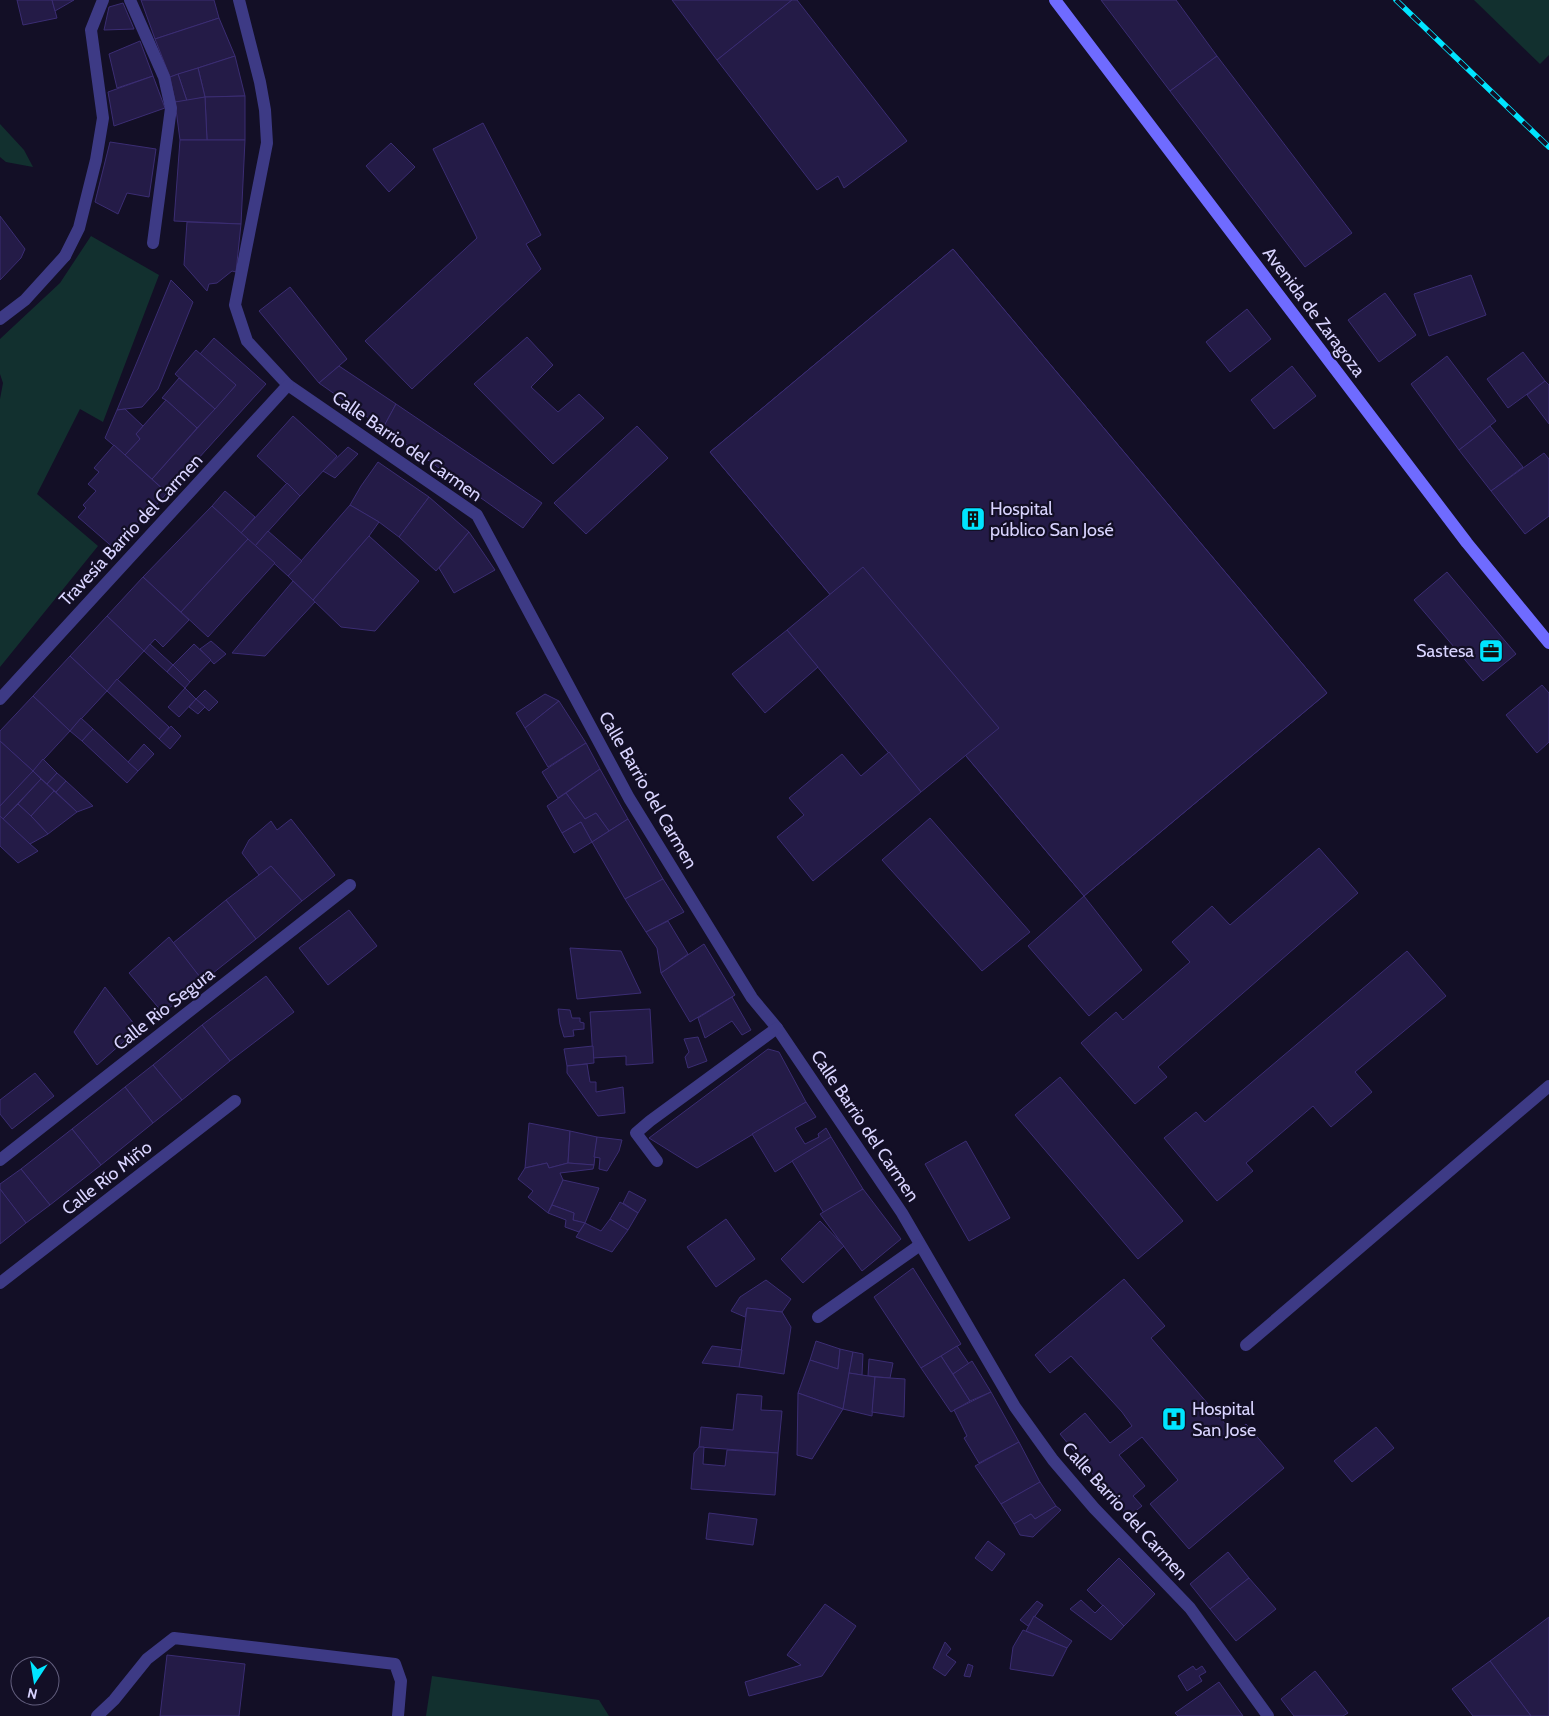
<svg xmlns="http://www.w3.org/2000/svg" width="1549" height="1716" viewBox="0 0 1549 1716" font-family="Cabin,sans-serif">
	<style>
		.green { fill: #12302f }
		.building { fill: #241b47; stroke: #3b2d73; fill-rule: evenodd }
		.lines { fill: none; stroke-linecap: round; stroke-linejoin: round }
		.service { stroke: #3d3a85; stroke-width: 12 }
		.minor { stroke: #3d3a85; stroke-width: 12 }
		.secondary { stroke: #6f6bff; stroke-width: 12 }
		.rail-casing { stroke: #00e5ff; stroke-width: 5.5 }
		.rail { stroke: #130f26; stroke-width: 4; stroke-dasharray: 11; stroke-linecap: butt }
		.labels { text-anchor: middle; stroke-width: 4.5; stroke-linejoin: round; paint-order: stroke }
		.street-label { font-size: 18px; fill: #d9d4ff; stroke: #130f26 }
		.poi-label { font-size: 18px; fill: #d9d4ff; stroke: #130f26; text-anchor: start }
	</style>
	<rect width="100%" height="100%" fill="#130f26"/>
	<g class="green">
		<polygon points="1474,0 1549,0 1549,55 1540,64"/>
		<polygon points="0,124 24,150 33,167 6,162 0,157"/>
		<polygon points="91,236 159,275 103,422 80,409 37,494 98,546 0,667 0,399 3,383 0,374 0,339 60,283"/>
		<polygon points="432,1676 599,1700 609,1716 426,1716"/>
	</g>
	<g class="building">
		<polygon points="17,0 52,0 57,18 23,25"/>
		<polygon points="52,0 74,0 55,11"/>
		<polygon points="141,0 214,0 219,18 155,39"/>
		<polygon points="672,0 792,0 717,60"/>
		<polygon points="792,0 797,0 907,141 844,188 838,176 817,190 717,60"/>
		<polygon points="1101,0 1176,0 1217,56 1170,91"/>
		<polygon points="123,3 134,29 104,30 109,7"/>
		<polygon points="219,18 235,56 170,77 155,39"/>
		<polygon points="140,41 153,76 117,88 109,54"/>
		<polygon points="235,56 245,96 205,97 198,68"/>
		<polygon points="1217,56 1352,233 1305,267 1170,91"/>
		<polygon points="198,68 205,97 187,101 178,74"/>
		<polygon points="178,74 187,101 175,102 170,77"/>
		<polygon points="153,76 165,108 114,126 108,92"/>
		<polygon points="245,96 245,140 207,140 205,97"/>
		<polygon points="205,97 207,140 180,140 175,102"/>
		<polygon points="483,123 541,235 526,244 541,269 412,389 365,341 477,238 433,149"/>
		<polygon points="180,140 245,140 241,224 174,221"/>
		<polygon points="110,142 156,149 149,197 127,193 118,214 95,202"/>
		<polygon points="391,143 415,167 389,192 366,166"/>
		<polygon points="0,216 25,249 21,258 0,280"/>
		<polygon points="187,222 241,224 236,272 232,271 217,283 209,284 207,291 184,265"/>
		<path d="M953 249 1327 693 1084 896 710 452ZM942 330 1016 415 864 546 790 461ZM1061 462 1136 552 971 688 896 598ZM1170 602 1245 689 1095 815 1021 729Z"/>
		<polygon points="953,249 1327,693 1084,896 710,452"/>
		<polygon points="1471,275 1486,315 1429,336 1414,294"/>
		<polygon points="171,280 193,302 158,389 142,407 117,410"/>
		<polygon points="290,287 347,359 319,383 259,311"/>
		<polygon points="1385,293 1416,335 1379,362 1348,320"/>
		<polygon points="1247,309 1271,339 1230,372 1206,342"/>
		<polygon points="527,337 553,365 531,387 558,412 579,394 604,418 553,464 474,384"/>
		<polygon points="214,338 266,384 167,493 152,479 236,385 200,354"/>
		<polygon points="196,350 236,385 215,409 175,374"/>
		<polygon points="1523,352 1545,381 1508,408 1487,379"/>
		<polygon points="1447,356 1496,421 1459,450 1411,384"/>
		<polygon points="339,366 396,404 383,428 319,383"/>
		<polygon points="1292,366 1316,396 1274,429 1251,400"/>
		<polygon points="179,378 215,409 197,428 166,400 162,398"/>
		<polygon points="1545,381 1549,385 1549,424 1527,395"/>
		<polygon points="166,400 197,428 152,479 125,455 140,439 136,434"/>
		<polygon points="396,404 542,503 523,528 383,428"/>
		<polygon points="125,409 143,426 136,434 140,439 125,455 105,438 117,410"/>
		<polygon points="293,416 337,456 300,496 257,456"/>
		<polygon points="637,426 668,458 586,534 554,503"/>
		<polygon points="1490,426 1523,467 1491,491 1459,450"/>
		<polygon points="114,445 167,493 116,550 78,517 86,508 83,505 96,491 88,484 99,472 94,468"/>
		<polygon points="348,447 358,454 335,478 323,471"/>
		<polygon points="1544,453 1549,459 1549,516 1525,534 1491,491"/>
		<polygon points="378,462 429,497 399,537 379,522 350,505 361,486"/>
		<polygon points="287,483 300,496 255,546 241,533"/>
		<polygon points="225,491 255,517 241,533 212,506"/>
		<polygon points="429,497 469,532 436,571 399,537"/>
		<polygon points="350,505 379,522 369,536 313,600 288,576"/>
		<polygon points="212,506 248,539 181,612 143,577"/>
		<polygon points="268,531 302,561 288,576 255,546"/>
		<polygon points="469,532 495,570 454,593 439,568"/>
		<polygon points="369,536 419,581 375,631 341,627 313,600"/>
		<polygon points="248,539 275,563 208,637 181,612"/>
		<polygon points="863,567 999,728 921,792 787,630"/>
		<polygon points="1447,572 1516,654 1483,681 1414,600"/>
		<polygon points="143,577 189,620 163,647 155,639 144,651 107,616"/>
		<polygon points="293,581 315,602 265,656 232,653"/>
		<polygon points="107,616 144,651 107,691 70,656"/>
		<polygon points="787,630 818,667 765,713 732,674"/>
		<polygon points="211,641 226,654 214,664 200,649"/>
		<polygon points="150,644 173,665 167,672 144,651"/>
		<polygon points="194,644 211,660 190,682 173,665"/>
		<polygon points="70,656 107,691 70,731 33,696"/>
		<polygon points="173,665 190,682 185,688 167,672"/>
		<polygon points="117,679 169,727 159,739 107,691"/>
		<polygon points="1542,685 1549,693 1549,742 1537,753 1506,715"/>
		<polygon points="185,688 196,699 179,717 168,707"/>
		<polygon points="205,690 218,702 209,711 196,699"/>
		<polygon points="545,694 559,701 525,728 516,713"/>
		<polygon points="33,696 70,731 33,771 0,741 0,731"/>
		<polygon points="196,699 205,707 198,714 189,707"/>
		<polygon points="559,701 586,743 548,767 525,728"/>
		<polygon points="81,718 93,729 82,741 70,731"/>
		<polygon points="171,726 181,736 170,749 159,739"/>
		<polygon points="93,729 138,771 127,783 82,741"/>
		<polygon points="0,741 33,771 0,806"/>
		<polygon points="586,743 600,769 558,798 542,772"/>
		<polygon points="144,744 154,754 138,771 128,762"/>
		<polygon points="889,752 921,792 813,881 777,837 804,815 789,798 842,754 861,776"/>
		<polygon points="43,759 57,773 47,784 33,771"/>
		<polygon points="600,769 628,819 609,831 596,813 585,819 566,793"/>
		<polygon points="33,771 41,779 3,819 0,816 0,806"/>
		<polygon points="57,773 66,781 56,792 47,784"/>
		<polygon points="41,779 54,791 31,816 18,804"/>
		<polygon points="66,781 93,806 77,812 56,792"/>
		<polygon points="54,791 77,812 48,834 31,816"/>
		<polygon points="566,793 585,819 596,813 609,831 592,842 581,822 562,833 547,806"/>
		<polygon points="18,804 31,816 48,834 30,844 3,819"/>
		<polygon points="0,816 30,844 38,851 18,863 0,846"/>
		<polygon points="930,818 1030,932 982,971 882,860"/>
		<polygon points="291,819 335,875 302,901 271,866 259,875 242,853 249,840 271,821 277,830"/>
		<polygon points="628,819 663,879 625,899 592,842"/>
		<polygon points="581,822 592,842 574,853 562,833"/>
		<polygon points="1319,848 1358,893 1158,1067 1167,1077 1135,1104 1081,1043 1116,1012 1123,1020 1190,962 1172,942 1212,906 1230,925"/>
		<polygon points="271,866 302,901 256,939 226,900"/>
		<polygon points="663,879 684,912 646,932 625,899"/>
		<polygon points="1084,896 1142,970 1089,1016 1028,946"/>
		<polygon points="226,900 256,939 203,981 173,943"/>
		<polygon points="349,910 377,946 328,985 299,948"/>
		<polygon points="668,921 688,954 661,973 657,948 646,932"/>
		<polygon points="169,937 203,981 163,1013 129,973"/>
		<polygon points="704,944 735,995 690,1022 661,973"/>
		<polygon points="570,948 621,951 641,993 577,999"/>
		<polygon points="1407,951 1446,996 1355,1072 1372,1092 1331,1127 1313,1106 1246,1163 1253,1171 1217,1201 1164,1138 1196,1112 1205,1122"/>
		<polygon points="266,976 294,1012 230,1061 202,1025"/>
		<polygon points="105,987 138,1029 97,1065 74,1032"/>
		<polygon points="732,997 751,1030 742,1035 732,1021 705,1038 698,1018"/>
		<polygon points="558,1009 570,1010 572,1018 580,1018 580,1022 584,1023 584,1029 573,1030 574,1036 564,1037 560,1024"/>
		<polygon points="650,1009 653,1063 626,1065 626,1056 593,1058 590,1012"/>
		<polygon points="202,1025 230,1061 182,1100 153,1065"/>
		<polygon points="698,1037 707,1061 688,1068 685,1057 689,1052 684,1039"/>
		<polygon points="593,1046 594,1063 567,1066 564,1049"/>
		<polygon points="768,1049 779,1052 806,1102 697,1168 649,1138"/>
		<polygon points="587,1064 590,1082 596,1082 596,1092 623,1087 625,1113 598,1116 567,1073 567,1066"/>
		<polygon points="153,1065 182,1100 153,1123 125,1087"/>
		<polygon points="35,1073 54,1096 12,1129 0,1114 0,1100"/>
		<polygon points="1060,1077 1183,1221 1138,1259 1015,1115"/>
		<polygon points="125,1087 153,1123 101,1165 72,1129"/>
		<polygon points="806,1102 816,1117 795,1128 805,1144 819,1137 818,1134 826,1128 831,1137 775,1172 752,1134"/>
		<polygon points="529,1123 570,1131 568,1163 549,1168 547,1163 525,1168"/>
		<polygon points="72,1129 101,1165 50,1205 21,1169"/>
		<polygon points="570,1131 597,1137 594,1165 568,1163"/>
		<polygon points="597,1137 622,1140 619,1151 607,1171 599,1169 600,1158 594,1157"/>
		<polygon points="831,1137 863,1189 824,1213 792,1161"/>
		<polygon points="966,1141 1010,1218 969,1241 925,1164"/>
		<polygon points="547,1163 549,1168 568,1163 594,1165 593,1169 560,1173 563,1180 548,1213 528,1197 533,1191 518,1179 525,1168"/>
		<polygon points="21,1169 50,1205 26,1223 0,1189 0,1184"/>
		<polygon points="563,1180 599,1188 585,1223 573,1220 574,1213 552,1205"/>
		<polygon points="0,1189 26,1223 0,1244"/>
		<polygon points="863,1189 901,1239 862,1271 820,1214"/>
		<polygon points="629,1191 646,1200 638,1213 623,1203"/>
		<polygon points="620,1202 638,1213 628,1230 610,1219"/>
		<polygon points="552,1205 574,1213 573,1220 585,1223 579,1232 565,1227 566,1220 548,1213"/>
		<polygon points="610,1219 628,1230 612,1252 576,1237 585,1223 601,1231"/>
		<polygon points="726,1219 755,1259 716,1287 687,1247"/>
		<polygon points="820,1221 844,1246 803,1283 781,1259"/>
		<polygon points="913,1268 961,1344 921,1368 874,1297"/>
		<polygon points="1124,1279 1165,1326 1151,1338 1234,1434 1246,1424 1284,1468 1189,1549 1150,1504 1178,1480 1142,1437 1119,1455 1145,1486 1133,1496 1142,1506 1128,1517 1060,1434 1085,1413 1110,1443 1132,1426 1122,1412 1071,1356 1050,1373 1035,1355"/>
		<polygon points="766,1280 791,1299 782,1312 747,1308 745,1317 731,1311 740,1297"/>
		<polygon points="747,1308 782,1312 791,1327 784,1374 739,1367"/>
		<polygon points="816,1341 840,1349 838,1369 810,1360"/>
		<polygon points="712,1346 742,1350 739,1367 702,1363"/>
		<polygon points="957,1346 969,1364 953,1374 941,1356"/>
		<polygon points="840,1349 853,1352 843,1409 798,1393 810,1360 838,1369"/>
		<polygon points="853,1352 863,1354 862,1375 849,1373"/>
		<polygon points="941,1356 970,1401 951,1412 921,1368"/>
		<polygon points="869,1359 893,1363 890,1378 868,1376"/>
		<polygon points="972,1361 991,1392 970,1401 953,1374"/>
		<polygon points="849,1373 875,1377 872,1416 843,1409"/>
		<polygon points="875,1377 905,1379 904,1417 872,1412"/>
		<polygon points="991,1392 1019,1442 979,1463 964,1438 967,1436 954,1410"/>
		<polygon points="798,1393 843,1409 812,1459 797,1455"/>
		<polygon points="737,1394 762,1396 761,1410 782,1411 778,1453 699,1447 701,1427 733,1430"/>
		<polygon points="1376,1427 1394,1448 1352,1482 1334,1461"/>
		<polygon points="1019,1442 1040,1482 1001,1504 975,1466"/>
		<polygon points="699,1447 704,1447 703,1464 725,1466 727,1450 778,1453 775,1495 691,1489 694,1453"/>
		<polygon points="1040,1482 1056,1506 1035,1519 1031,1514 1014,1524 1001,1504"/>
		<polygon points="1056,1506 1061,1510 1033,1537 1020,1535 1014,1524 1031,1514 1035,1519"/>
		<polygon points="709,1513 757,1519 753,1545 706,1539"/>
		<polygon points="988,1541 1005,1554 992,1571 975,1558"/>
		<polygon points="1228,1552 1249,1578 1210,1609 1190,1584"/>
		<polygon points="1119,1558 1155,1594 1124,1626 1087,1590"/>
		<polygon points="1249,1578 1276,1609 1236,1641 1210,1609"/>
		<polygon points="1081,1600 1095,1613 1103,1605 1124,1626 1111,1640 1070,1609"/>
		<polygon points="1037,1601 1043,1605 1028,1626 1020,1620"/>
		<polygon points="825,1604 856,1626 822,1676 749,1696 745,1682 801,1665 787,1655"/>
		<polygon points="1034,1616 1072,1641 1067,1648 1026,1631"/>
		<polygon points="1549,1617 1549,1716 1531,1716 1490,1661"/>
		<polygon points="1023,1630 1067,1648 1053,1676 1010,1669 1013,1647"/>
		<polygon points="945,1642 951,1649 946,1655 956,1662 945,1676 933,1668"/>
		<polygon points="167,1655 245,1664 239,1716 160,1716"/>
		<polygon points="1490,1661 1531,1716 1473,1716 1452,1689"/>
		<polygon points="968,1664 973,1666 970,1677 964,1676"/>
		<polygon points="1193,1666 1196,1670 1202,1666 1206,1672 1199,1676 1202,1681 1187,1691 1178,1676"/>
		<polygon points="1315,1671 1348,1713 1343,1716 1294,1716 1281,1699"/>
		<polygon points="1219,1682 1243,1716 1178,1716 1175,1713"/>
	</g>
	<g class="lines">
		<g class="service">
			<polyline points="130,0 164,77 171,108 153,243"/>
			<polyline points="65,256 79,228 96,160 103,118 91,30 103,0"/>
			<polyline points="1246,1345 1549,1086"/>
			<polyline points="97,1716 114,1700 147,1659 174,1638 395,1664 401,1681 398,1716"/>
		</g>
		<g class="minor">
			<polyline points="239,0 260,82 265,110 267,143 235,305 247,341 288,385 477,515 629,798 752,998 777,1028 902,1213 1015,1407 1053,1460 1094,1508 1190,1608 1268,1716"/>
			<polyline points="0,319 25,300 65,256"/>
			<polyline points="0,699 288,385"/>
			<polyline points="0,1160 350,885"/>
			<polyline points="657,1161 636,1133 650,1121 777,1028"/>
			<polyline points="0,1283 235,1101"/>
			<polyline points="818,1317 920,1245"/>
		</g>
		<polyline class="secondary" points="1055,0 1467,543 1549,643"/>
		<defs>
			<polyline id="rail" points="1396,0 1549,147"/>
		</defs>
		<use href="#rail" class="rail-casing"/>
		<use href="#rail" class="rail"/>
	</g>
	<defs>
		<symbol id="building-square" viewBox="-11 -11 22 22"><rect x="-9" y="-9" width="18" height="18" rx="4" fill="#00e5ff" stroke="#130f26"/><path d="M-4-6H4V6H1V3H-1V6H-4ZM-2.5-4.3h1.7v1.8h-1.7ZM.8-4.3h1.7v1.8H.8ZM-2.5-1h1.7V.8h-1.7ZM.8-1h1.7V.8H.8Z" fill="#111"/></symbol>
		<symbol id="office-square" viewBox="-11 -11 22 22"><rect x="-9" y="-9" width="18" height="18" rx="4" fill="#00e5ff" stroke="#130f26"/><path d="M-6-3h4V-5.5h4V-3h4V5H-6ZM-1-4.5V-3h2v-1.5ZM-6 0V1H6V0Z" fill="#111"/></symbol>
		<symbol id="hospital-square" viewBox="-11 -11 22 22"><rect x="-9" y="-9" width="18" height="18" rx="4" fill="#00e5ff" stroke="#130f26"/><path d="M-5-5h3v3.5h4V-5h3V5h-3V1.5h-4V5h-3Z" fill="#111"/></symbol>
	</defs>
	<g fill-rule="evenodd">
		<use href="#building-square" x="959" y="505" width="28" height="28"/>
		<use href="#office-square" x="1477" y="637" width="28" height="28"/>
		<use href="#hospital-square" x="1160" y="1405" width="28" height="28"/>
	</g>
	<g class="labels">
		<g class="street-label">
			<text transform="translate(1314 312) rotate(53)" y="6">Avenida de Zaragoza</text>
			<text transform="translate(407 446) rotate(35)" y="6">Calle Barrio del Carmen</text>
			<text transform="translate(131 530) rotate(-47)" y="6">Travesía Barrio del Carmen</text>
			<text transform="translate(648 790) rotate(60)" y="6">Calle Barrio del Carmen</text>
			<text transform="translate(164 1009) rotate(-38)" y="6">Calle Rio Segura</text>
			<text transform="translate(865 1126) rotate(56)" y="6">Calle Barrio del Carmen</text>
			<text transform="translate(107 1178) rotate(-38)" y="6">Calle Río Miño</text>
			<text transform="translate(1125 1511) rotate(48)" y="6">Calle Barrio del Carmen</text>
		</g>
		<g class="poi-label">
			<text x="990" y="515">Hospital<tspan x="990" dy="21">público San José</tspan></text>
			<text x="1474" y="657" text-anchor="end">Sastesa</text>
			<text x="1192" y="1415">Hospital<tspan x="1192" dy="21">San Jose</tspan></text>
		</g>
	</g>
	<g transform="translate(35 1681) rotate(192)"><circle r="24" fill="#130f26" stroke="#625e7d"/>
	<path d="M0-4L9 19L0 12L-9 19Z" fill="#00e5ff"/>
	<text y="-8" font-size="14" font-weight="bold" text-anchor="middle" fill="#d9d4ff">N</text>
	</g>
</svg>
